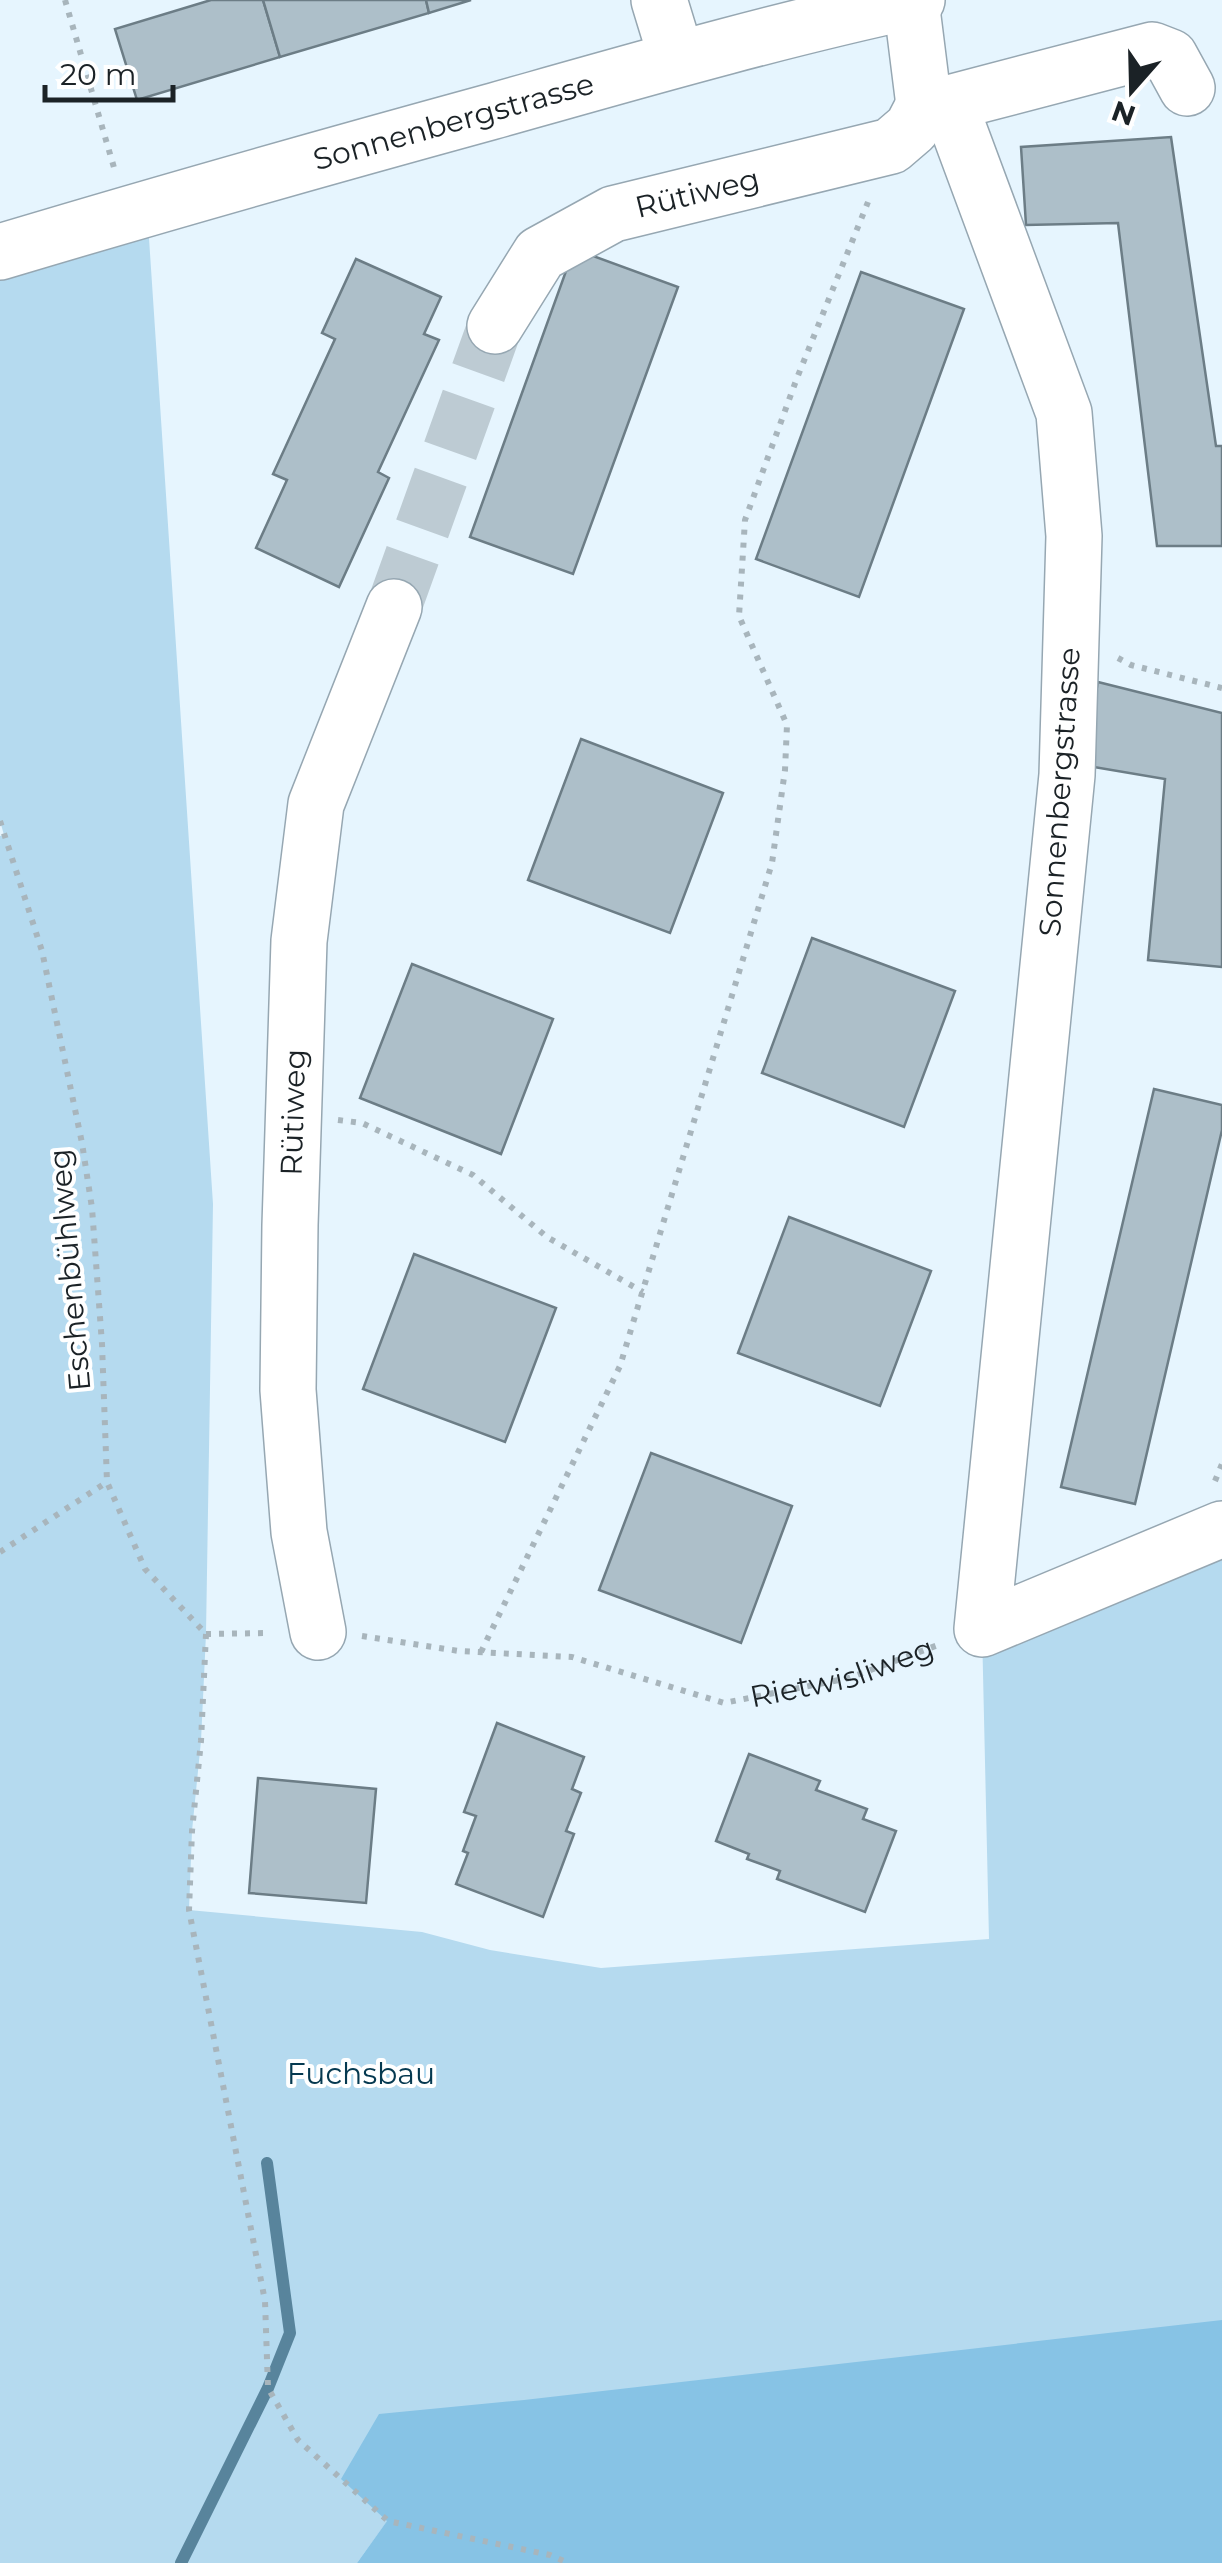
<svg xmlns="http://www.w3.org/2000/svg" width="1222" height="2563" viewBox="0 0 1222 2563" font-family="Montserrat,sans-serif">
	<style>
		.green { fill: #b5daef }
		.forest { fill: #87c3e5 }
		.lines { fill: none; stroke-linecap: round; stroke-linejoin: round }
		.stream { stroke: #58849c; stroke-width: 12 }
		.building { fill: #adbfc9; stroke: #6c7d86; stroke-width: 2.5 }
		.minor-tunnel { stroke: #bdcbd3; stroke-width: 55; stroke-dasharray: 55 28; stroke-linecap: butt }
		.minor-casing { stroke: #96a7b2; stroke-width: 58 }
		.path { stroke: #a8b5bc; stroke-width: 6; stroke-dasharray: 5 8; stroke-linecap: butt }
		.minor { stroke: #fff; stroke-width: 55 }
		.labels { text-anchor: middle; stroke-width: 8; stroke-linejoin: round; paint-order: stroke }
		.street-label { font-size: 30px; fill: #1b2226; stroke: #fff }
		.park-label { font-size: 30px; fill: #053950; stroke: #fff }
	</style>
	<rect width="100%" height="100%" fill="#e6f5fe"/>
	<polygon class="green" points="147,208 213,1204 206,1634 201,1741 192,1831 189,1910 422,1932 490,1950 601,1968 989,1939 982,1629 1222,1529 1222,2402 388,2520 357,2563 0,2563 0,836 4,835 0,821 0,252"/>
	<polygon class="forest" points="1222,2320 1222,2563 357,2563 387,2521 341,2479 379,2414 524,2400"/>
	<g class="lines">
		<polyline class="stream" points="181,2563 268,2388 290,2333 267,2163"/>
	</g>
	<g class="building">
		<polygon points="211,0 263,0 280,57 137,100 115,29"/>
		<polygon points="263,0 426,0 429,13 280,57"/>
		<polygon points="426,0 471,0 429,13"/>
		<polygon points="1171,137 1216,446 1222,446 1222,546 1157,546 1118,223 1026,225 1021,147"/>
		<polygon points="574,249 678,287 573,574 470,537"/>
		<polygon points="356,259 441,297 424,334 439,340 378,472 389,478 339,587 256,548 287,480 273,474 335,339 322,333"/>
		<polygon points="861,272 964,309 859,597 756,559"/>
		<polygon points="1098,682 1222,713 1222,967 1148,960 1165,779 1082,765"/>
		<polygon points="581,739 723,793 670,933 528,880"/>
		<polygon points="812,938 955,991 904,1127 762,1073"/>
		<polygon points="412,964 553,1019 501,1154 360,1098"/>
		<polygon points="1154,1089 1222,1105 1222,1130 1135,1504 1061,1487"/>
		<polygon points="789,1217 931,1271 880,1406 738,1353"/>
		<polygon points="414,1254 556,1308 505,1442 363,1389"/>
		<polygon points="651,1453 792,1506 741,1643 599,1590"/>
		<polygon points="497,1723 584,1757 572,1789 581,1793 566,1831 574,1834 543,1917 456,1884 468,1853 463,1851 476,1816 464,1812"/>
		<polygon points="749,1754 820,1781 816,1790 867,1809 863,1819 896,1831 865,1912 777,1879 780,1871 747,1859 749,1854 716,1841"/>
		<polygon points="258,1778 376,1789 366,1903 249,1893"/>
	</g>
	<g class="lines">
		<polyline class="minor-tunnel" points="394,607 495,326"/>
		<defs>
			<g id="minor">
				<polyline points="659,0 677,59"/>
				<polyline points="911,1 924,105"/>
				<polyline points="949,103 1152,50 1170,57 1187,88"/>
				<polyline points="924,105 949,103 1064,413 1074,536 1067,775 982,1629 1222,1529"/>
				<path id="s2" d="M0 252C163 203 326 157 490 112 632 72 773 31 917 0"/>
				<path id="s3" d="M495 326 540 254 613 214 891 146 912 128 924 105"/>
				<path id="s4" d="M318 1632 299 1532 288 1390 290 1225 299 941 316 804 394 607"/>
			</g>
		</defs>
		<use href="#minor" class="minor-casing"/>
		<g class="path">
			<polyline points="65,0 115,171"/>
			<polyline points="1118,658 1131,665 1222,688"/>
			<polyline points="0,821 42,951 82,1143 92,1208 102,1344 107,1482 145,1569 206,1634"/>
			<polyline points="338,1120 362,1123 473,1175 547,1237 643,1292"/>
			<polyline points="1215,1481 1222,1464"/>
			<polyline points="0,1552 107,1482"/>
			<polyline points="206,1634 201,1741 192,1831 189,1910 265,2301 268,2388 298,2440 388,2521 550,2555 568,2563"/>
			<polyline points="206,1634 269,1633"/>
			<path id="s1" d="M362 1636 459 1651 572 1657 724 1703 849 1678 938 1645"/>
			<polyline points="481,1652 620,1366 772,863 785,770 787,725 739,616 745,520 797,378 868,202"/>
		</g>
		<use href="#minor" class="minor"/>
	</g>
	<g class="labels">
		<g class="street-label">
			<text dy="10" stroke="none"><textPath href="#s2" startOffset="472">Sonnenbergstrasse</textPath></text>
			<text dy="10" stroke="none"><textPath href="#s3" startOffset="255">Rütiweg</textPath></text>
			<text transform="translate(1060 792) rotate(-86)" y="10">Sonnenbergstrasse</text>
			<text dy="10" stroke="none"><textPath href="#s4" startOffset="522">Rütiweg</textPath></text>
			<text transform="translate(70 1270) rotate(-95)" y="10">Eschenbühlweg</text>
			<text dy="10" stroke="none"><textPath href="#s1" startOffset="492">Rietwisliweg</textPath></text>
		</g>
		<g class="park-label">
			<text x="361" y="2084">Fuchsbau</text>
		</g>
	</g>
	<g transform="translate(1132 90) rotate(200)" stroke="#ffffff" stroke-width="8" paint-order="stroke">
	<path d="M0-8L18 38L0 25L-18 38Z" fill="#1b2226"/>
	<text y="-15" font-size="28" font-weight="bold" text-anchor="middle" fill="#1b2226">N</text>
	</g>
	<path d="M45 85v15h128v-15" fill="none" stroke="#1b2226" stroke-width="5"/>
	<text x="60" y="85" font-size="30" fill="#1b2226" stroke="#ffffff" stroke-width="8" paint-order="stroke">20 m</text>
</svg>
